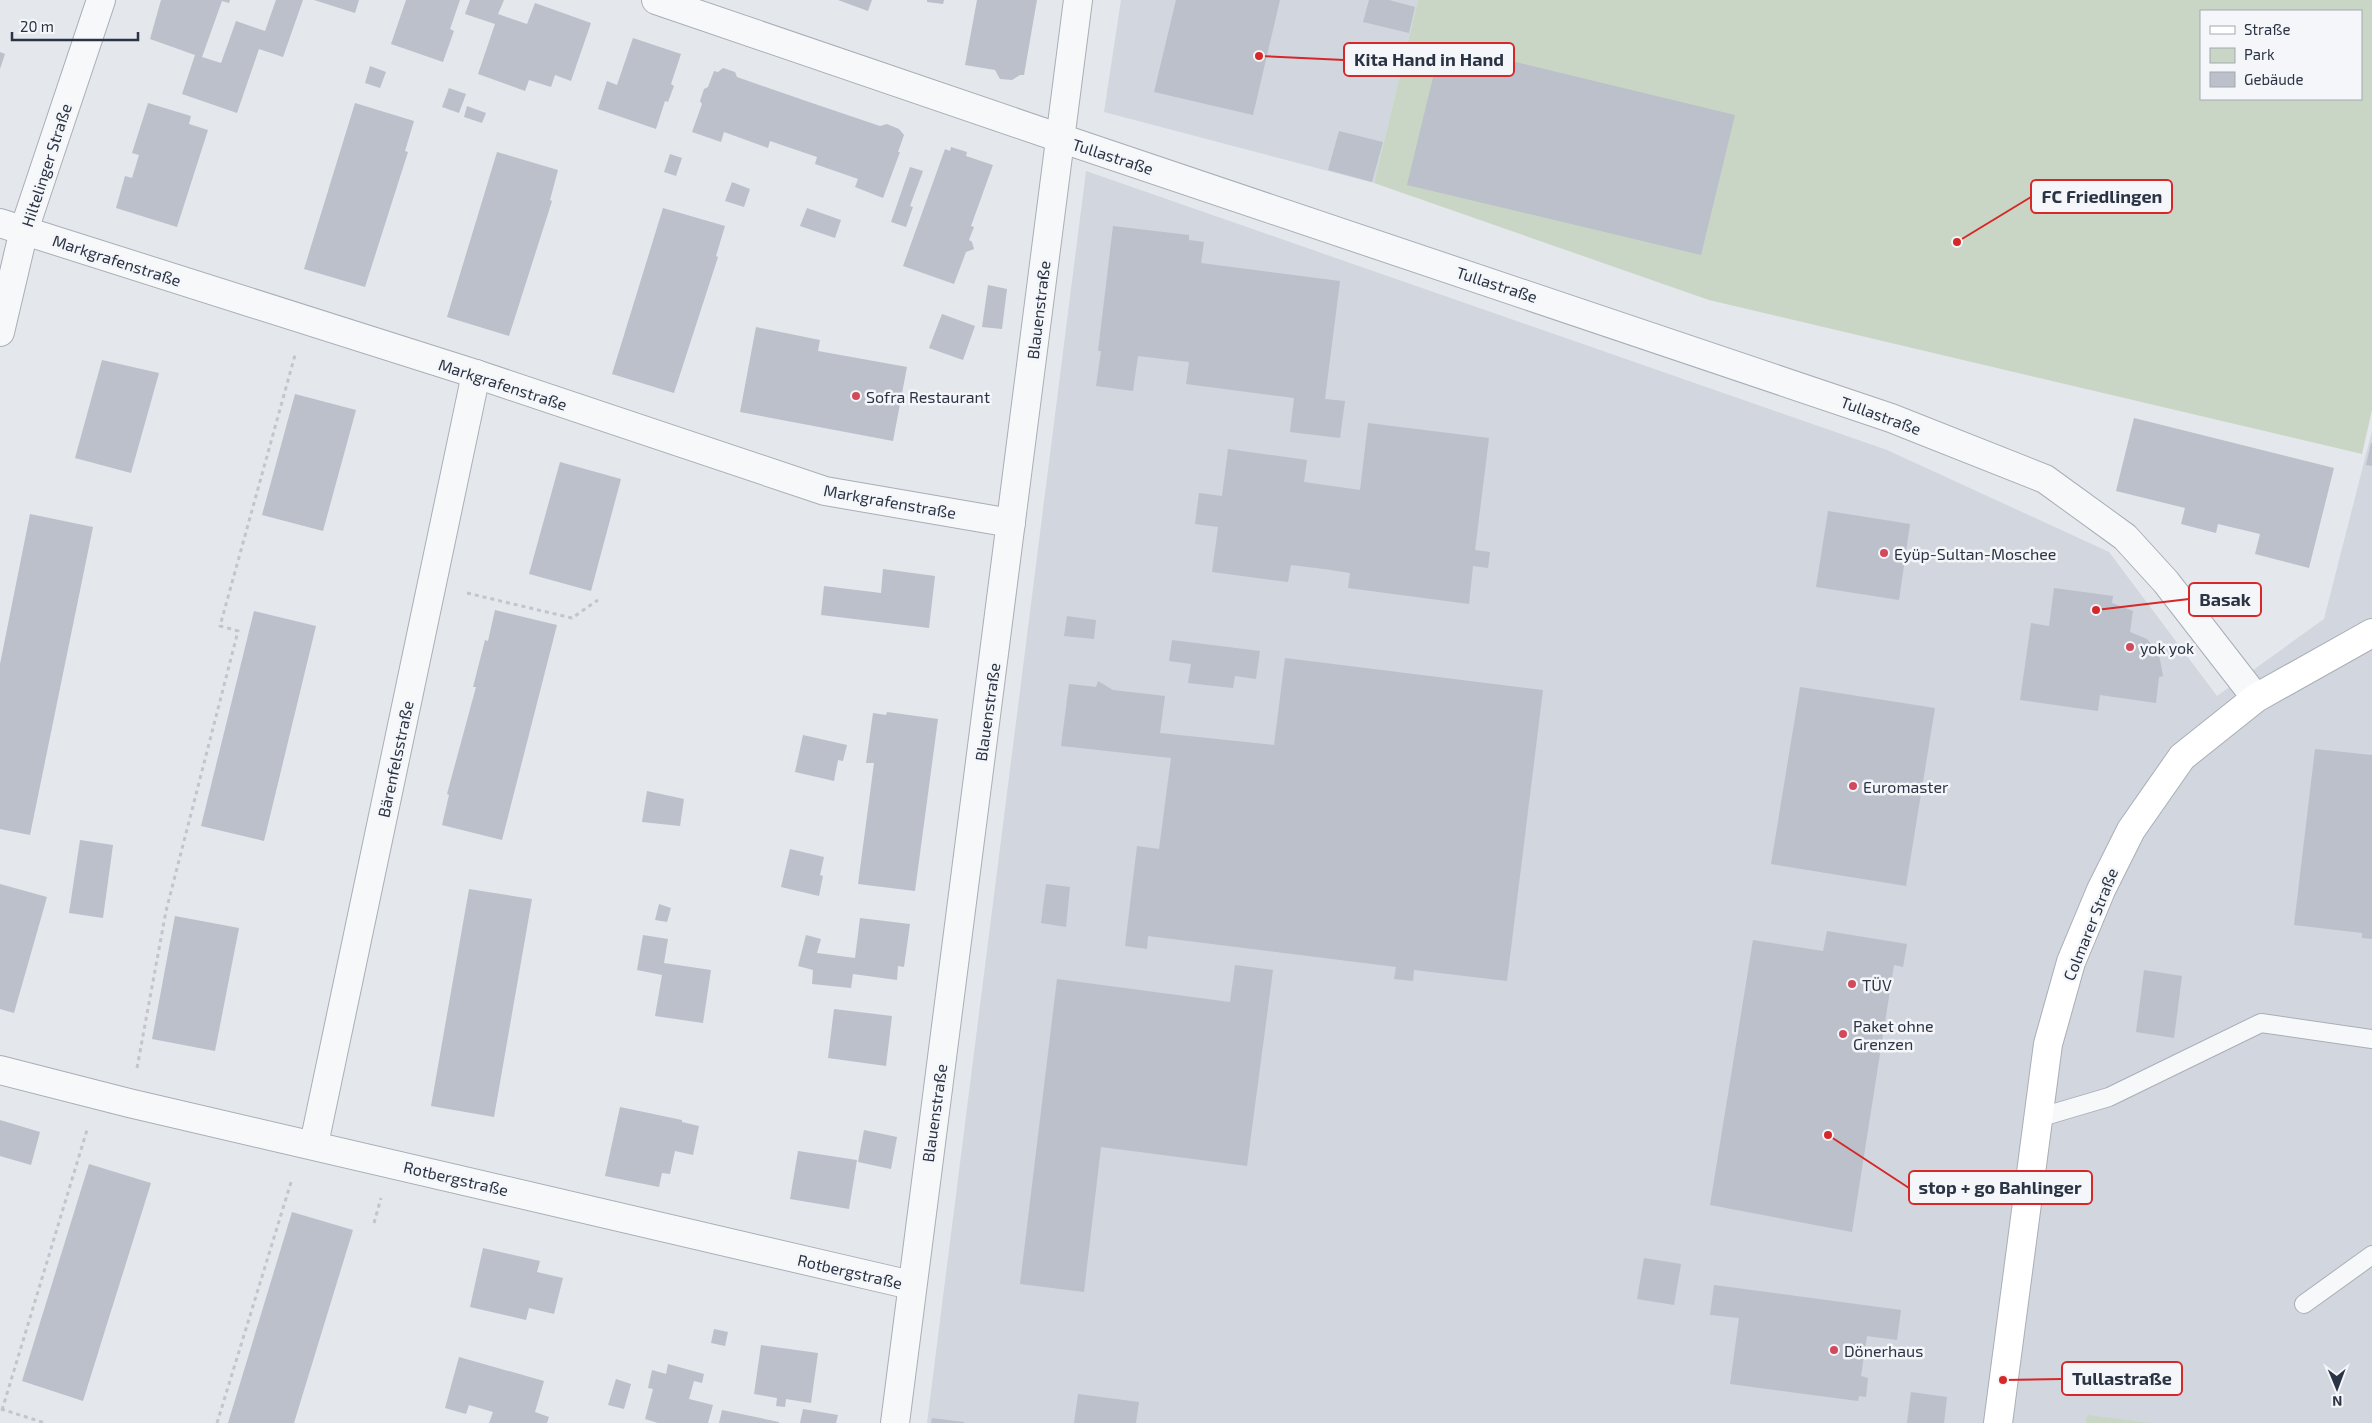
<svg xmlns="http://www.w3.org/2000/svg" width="2372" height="1423" font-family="'Exo 2',sans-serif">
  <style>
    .built { fill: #d2d6de }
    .green { fill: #c9d6c5; fill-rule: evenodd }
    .building { fill: #bbc0ca }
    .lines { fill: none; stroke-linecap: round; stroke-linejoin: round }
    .service-casing { stroke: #a9aeb7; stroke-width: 20 }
    .minor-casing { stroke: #a9aeb7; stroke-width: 30 }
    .secondary-casing { stroke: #a9aeb7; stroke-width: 30 }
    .path { stroke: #c2c5cb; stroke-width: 3; stroke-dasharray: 4 4; stroke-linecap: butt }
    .service { stroke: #f7f8fa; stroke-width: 18 }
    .minor { stroke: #f7f8fa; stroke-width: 28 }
    .secondary { stroke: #fff; stroke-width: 28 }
    .poi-dot { fill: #d1495b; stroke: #f4f6f9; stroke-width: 2 }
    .labels { text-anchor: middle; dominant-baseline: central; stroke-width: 5; stroke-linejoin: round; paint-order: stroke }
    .street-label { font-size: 16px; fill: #2b3445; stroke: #f4f6f9 }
    .poi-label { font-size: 16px; fill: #2b3445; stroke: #f4f6f9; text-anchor: start }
    .leader { fill: none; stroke: #d62828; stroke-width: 2 }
    .callout-dot { fill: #d62828; stroke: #f4f6f9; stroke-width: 2 }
    .callout { fill: #f4f6f9; stroke: #d62828; stroke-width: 2 }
    .callout-label { font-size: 18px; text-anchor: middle; font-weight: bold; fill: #2b3445 }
  </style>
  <rect width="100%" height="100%" fill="#e4e7ec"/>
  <!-- built -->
  <g class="built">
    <path d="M1121 0H1418L1374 183 1104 112Z"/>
    <path d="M1086 171 1887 450 2109 552 2217 696 2324 619 2372 431V1423H927Z"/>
  </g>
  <!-- green -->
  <g class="green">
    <path d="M1418 0H2372V410L2362 454 1709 300 1374 183ZM2201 11H2361V99H2201Z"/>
    <path d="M2087 1415 2151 1423H2086Z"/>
  </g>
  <!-- building -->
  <g class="building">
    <path d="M161 0H230L229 3 222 1 202 57 221 63 236 21 265 31 276 0H303L283 57 259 49 237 113 182 94 195 55 150 39Z"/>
    <path d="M314 0H359L355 13Z"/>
    <path d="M406 0H460L450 29 454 31 443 62 391 44Z"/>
    <path d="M470 0H504L498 14 527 24 535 3 591 23 571 81 555 75 551 87 529 80 525 91 478 74 495 24 465 14Z"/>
    <path d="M838 0H872L868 11Z"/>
    <path d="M927 0H944L943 4 927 2Z"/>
    <path d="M977 0H1037L1024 75H1020L1012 80 1000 79 995 70 965 65Z"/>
    <path d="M1176 0H1280L1253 115 1154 92Z"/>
    <path d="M1369 0H1389L1415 7 1409 33 1363 22Z"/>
    <path d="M633 38 681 54 671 84 674 86 668 102 665 101 656 129 598 109 607 81 617 85Z"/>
    <path d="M1441 44 1735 115 1701 255 1407 185Z"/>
    <path d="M0 52 5 54 0 69Z"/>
    <path d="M370 66 386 72 380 88 365 83Z"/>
    <path d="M723 68 735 72 737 77 809 102 880 126 887 124 899 129 904 135 898 152H900L883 198 855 187 858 179 815 164 817 157 770 141 768 148 724 132 721 142 692 132 702 104 700 101 704 89 708 87 714 71 718 72Z"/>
    <path d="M449 88 466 94 459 113 442 107Z"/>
    <path d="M148 103 191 116 189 124 208 130 177 227 116 208 125 176 132 178 139 155 132 153Z"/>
    <path d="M355 103 414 121 405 151 408 152 365 287 304 269Z"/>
    <path d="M467 106 486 113 482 123 464 117Z"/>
    <path d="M1339 131 1383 142 1372 182 1328 170Z"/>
    <path d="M951 147 967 152 966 156 993 165 971 226 974 227 969 240 972 242 974 249 966 252 954 284 903 266 945 149 950 151Z"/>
    <path d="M497 152 558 170 550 200 552 201 509 336 447 317Z"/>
    <path d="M670 154 682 158 676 176 664 172Z"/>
    <path d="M910 167 923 171 910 206 913 207 906 227 891 222Z"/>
    <path d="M732 182 750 189 744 207 725 201Z"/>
    <path d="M663 208 725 226 716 256 718 257 674 393 612 374Z"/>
    <path d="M807 208 841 220 835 238 800 226Z"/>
    <path d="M1113 226 1189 235V240L1204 242 1201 263 1340 281 1325 399 1345 401 1340 438 1290 432 1294 398 1186 384 1189 362 1138 356 1133 391 1096 386 1101 351H1098Z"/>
    <path d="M988 285 1007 289 1002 329 982 327Z"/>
    <path d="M942 314 975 326 963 360 929 348Z"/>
    <path d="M756 327 820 340 818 351 907 367 893 441 740 412Z"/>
    <path d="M102 360 159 373 131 473 75 458Z"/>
    <path d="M295 394 356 410 323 531 262 515Z"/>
    <path d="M2134 418 2334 468 2309 568 2255 554 2260 534 2218 524 2216 533 2181 524 2185 508 2116 491Z"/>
    <path d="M1368 423 1489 438 1475 550 1490 552 1488 568 1473 566 1469 604 1348 588 1350 573 1324 569 1291 565 1288 582 1212 572 1218 527 1195 524 1199 493 1222 496 1228 449 1307 460 1304 482 1360 490Z"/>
    <path d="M2371 443H2372V466L2366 465Z"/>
    <path d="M560 462 621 479 591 591 529 574Z"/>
    <path d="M1828 511 1910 524 1899 600 1816 587Z"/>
    <path d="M30 514 93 527 30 835 0 829V664Z"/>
    <path d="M883 569 935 576 929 628 821 615 824 586 881 593Z"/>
    <path d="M2054 588 2113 596 2112 603 2133 611 2130 632 2147 639 2159 654 2163 676 2159 677 2156 703 2100 695 2098 711 2020 700 2031 623 2049 626Z"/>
    <path d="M495 610 557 625 502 840 442 825 449 795 447 794 476 687H473L485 640 488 641Z"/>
    <path d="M254 611 316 626 264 841 201 826Z"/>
    <path d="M1067 616 1096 620 1094 639 1064 636Z"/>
    <path d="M1172 640 1260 651 1256 679 1235 676 1233 688 1188 683 1191 664 1169 661Z"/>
    <path d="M1285 658 1543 690 1507 981 1414 970 1413 981 1394 979 1396 967 1148 936 1147 949 1125 946 1137 846 1159 849 1171 758 1061 746 1069 684 1096 687 1098 681 1113 690 1165 696 1160 733 1274 745Z"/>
    <path d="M1800 687 1935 708 1906 886 1771 864Z"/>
    <path d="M887 712 938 719 915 891 858 884 874 763H866L873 713 886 715Z"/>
    <path d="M803 735 847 745 843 761 838 760 834 781 795 772Z"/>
    <path d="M2315 749 2372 755V939L2362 938V933L2294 925Z"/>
    <path d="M647 791 684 799 680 826 642 822Z"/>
    <path d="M80 840 113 845 103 918 69 913Z"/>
    <path d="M790 849 824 857 820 875 823 876 819 896 781 887Z"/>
    <path d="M0 884 47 897 14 1013 0 1009Z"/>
    <path d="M1046 884 1070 887 1066 927 1041 923Z"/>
    <path d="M469 889 532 899 494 1117 431 1106Z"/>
    <path d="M659 904 671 908 667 922 655 920Z"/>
    <path d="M175 916 239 928 215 1051 152 1039Z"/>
    <path d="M860 918 910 924 904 967 898 966 897 980 853 974 851 988 812 984 813 970 798 966 806 935 821 939 817 953 855 958Z"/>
    <path d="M1827 931 1907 944 1903 967 1894 965 1852 1232 1710 1205 1753 940 1823 951Z"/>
    <path d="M643 935 668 939 664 963 711 970 703 1023 655 1016 662 975 637 970Z"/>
    <path d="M1235 965 1273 970 1247 1166 1101 1147 1084 1292 1020 1284 1057 979 1230 1002Z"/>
    <path d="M2144 970 2182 976 2174 1038 2136 1032Z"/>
    <path d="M834 1009 892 1016 886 1066 828 1058Z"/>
    <path d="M620 1107 682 1120V1122L699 1126 693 1155 675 1151 670 1174 662 1173 659 1187 605 1176Z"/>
    <path d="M0 1120 40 1132 31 1165 0 1156Z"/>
    <path d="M864 1130 897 1137 891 1169 858 1162Z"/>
    <path d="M798 1151 857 1160 849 1209 790 1199Z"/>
    <path d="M89 1164 151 1183 83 1401 22 1381Z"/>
    <path d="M292 1212 353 1230 294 1423H228Z"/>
    <path d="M483 1248 540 1261 537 1272 563 1278 554 1314 529 1308 526 1320 470 1307Z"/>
    <path d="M1644 1258 1681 1264 1674 1305 1637 1299Z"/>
    <path d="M1714 1285 1901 1310 1897 1340 1867 1336 1861 1376 1868 1378 1866 1397 1859 1396 1858 1401 1730 1384 1739 1318 1710 1315Z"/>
    <path d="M714 1329 728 1332 725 1346 711 1343Z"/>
    <path d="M761 1345 818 1353 811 1403 786 1399 785 1407 776 1406 777 1398 754 1394Z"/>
    <path d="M459 1357 544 1381 535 1412 549 1417 547 1423H489L493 1412 469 1405 466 1414 445 1408Z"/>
    <path d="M668 1364 704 1374 702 1383 694 1381 689 1399 713 1405 708 1423H658L645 1419 653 1389 648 1388 652 1370 666 1374Z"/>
    <path d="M616 1379 631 1384 624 1409 608 1405Z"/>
    <path d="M1911 1392 1947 1397 1944 1423H1907Z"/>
    <path d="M1078 1394 1139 1402 1136 1423H1074Z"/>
    <path d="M803 1409 838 1415 836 1423H800Z"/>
    <path d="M722 1410 779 1422V1423H719Z"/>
    <path d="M932 1418 964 1422V1423H931Z"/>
  </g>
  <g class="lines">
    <defs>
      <g id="service">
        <path d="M2038 1118 2109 1097 2261 1023 2372 1039"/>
        <path d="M2304 1304 2372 1255"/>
      </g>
      <g id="minor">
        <path d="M656 0 1060 138 1891 418 2045 479 2125 537 2166 582 2256 698"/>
        <path d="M0 223 476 374 825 491 1011 523"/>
        <path d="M0 332 24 230 101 0"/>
        <path d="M0 1070 129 1103 911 1285"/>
        <path d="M314 1144 476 374"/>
        <path d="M895 1423 1078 0"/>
      </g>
      <path id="secondary" d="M1998 1423 2048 1044 2071 962 2101 890 2131 830 2182 757 2256 698 2372 633"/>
    </defs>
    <!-- service casing -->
    <use href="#service" class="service-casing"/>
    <!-- minor casing -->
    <use href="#minor" class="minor-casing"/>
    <!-- secondary casing -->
    <use href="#secondary" class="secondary-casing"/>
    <!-- path -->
    <g class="path">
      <path d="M467 593 572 618 598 600"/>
      <path d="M137 1068 166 911 238 631 220 626 295 355"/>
      <path d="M374 1223 381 1198"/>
      <path d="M1 1409 45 1423"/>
      <path d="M2 1410 87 1130"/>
      <path d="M217 1423 292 1179"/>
    </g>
    <!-- service -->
    <use href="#service" class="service"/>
    <!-- minor -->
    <use href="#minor" class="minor"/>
    <!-- secondary -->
    <use href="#secondary" class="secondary"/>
  </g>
  <!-- markers -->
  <g class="poi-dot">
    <circle cx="856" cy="396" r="5"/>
    <circle cx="1884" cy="553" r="5"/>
    <circle cx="2130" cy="647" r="5"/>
    <circle cx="1853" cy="786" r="5"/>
    <circle cx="1852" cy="984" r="5"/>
    <circle cx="1843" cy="1034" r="5"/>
    <circle cx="1834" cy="1350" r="5"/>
  </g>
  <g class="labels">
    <!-- street labels -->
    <g class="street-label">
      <text transform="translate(1113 156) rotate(18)">Tullastraße</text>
      <text transform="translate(46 165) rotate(-72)">Hiltelinger Straße</text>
      <text transform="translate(117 260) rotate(18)">Markgrafenstraße</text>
      <text transform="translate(1497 284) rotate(18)">Tullastraße</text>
      <text transform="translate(1038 310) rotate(-83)">Blauenstraße</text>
      <text transform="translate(503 384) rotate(18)">Markgrafenstraße</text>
      <text transform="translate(1881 415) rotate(20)">Tullastraße</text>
      <text transform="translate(890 501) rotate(10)">Markgrafenstraße</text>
      <text transform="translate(987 712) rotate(-82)">Blauenstraße</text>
      <text transform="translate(395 759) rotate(-78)">Bärenfelsstraße</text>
      <text transform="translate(2090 924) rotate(-68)">Colmarer Straße</text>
      <text transform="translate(934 1113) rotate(-82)">Blauenstraße</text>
      <text transform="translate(456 1178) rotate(13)">Rotbergstraße</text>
      <text transform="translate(850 1271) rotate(13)">Rotbergstraße</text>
    </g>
    <!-- poi labels -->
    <g class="poi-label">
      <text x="866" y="396">Sofra Restaurant</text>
      <text x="1894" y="553">Eyüp-Sultan-Moschee</text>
      <text x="2140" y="647">yok yok</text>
      <text x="1863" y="786">Euromaster</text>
      <text x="1862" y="984">TÜV</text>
      <text x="1853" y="1025">Paket ohne<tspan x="1853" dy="18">Grenzen</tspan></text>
      <text x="1844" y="1350">Dönerhaus</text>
    </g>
  </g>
  <!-- callouts -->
  <path class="leader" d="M1259 56L1344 60M1957 242L2031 197M2096 610L2189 599M1828 1135L1909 1188M2003 1380L2062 1379"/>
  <g class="callout-dot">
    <circle cx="1259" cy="56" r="5"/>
    <circle cx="1957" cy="242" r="5"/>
    <circle cx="2096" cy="610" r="5"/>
    <circle cx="1828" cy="1135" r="5"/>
    <circle cx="2003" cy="1380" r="5"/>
  </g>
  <g class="callout">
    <rect x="1344" y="43" width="170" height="33" rx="5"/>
    <rect x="2031" y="180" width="141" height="33" rx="5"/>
    <rect x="2189" y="583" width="72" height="33" rx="5"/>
    <rect x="1909" y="1171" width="183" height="33" rx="5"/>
    <rect x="2062" y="1362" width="120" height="33" rx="5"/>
  </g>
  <g class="callout-label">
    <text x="1429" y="66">Kita Hand in Hand</text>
    <text x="2102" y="203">FC Friedlingen</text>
    <text x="2225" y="606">Basak</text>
    <text x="2000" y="1194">stop + go Bahlinger</text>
    <text x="2122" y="1385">Tullastraße</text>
  </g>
  <!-- legend -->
  <rect x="2200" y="10" width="162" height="90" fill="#f4f6f9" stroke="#a4a8b1"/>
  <rect x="2210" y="26" width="25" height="8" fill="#ffffff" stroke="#a4a8b1"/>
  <text x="2244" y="35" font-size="15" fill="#2b3445">Straße</text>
  <rect x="2210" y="48" width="25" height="15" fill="#c9d6c5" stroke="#a4a8b1"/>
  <text x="2244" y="60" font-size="15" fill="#2b3445">Park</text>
  <rect x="2210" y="72" width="25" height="15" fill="#bbc0ca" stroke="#a4a8b1"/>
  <text x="2244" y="85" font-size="15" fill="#2b3445">Gebäude</text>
  <!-- north arrow -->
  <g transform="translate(2337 1388) rotate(179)" stroke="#f4f6f9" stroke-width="4" paint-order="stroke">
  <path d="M0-4L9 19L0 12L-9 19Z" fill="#2b3445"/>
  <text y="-8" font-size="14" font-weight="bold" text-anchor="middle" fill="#2b3445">N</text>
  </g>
  <!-- scale -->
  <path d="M12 32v8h126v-8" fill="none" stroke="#2b3445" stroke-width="2.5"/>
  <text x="20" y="32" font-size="15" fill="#2b3445" stroke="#f4f6f9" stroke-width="4" paint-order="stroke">20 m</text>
</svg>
